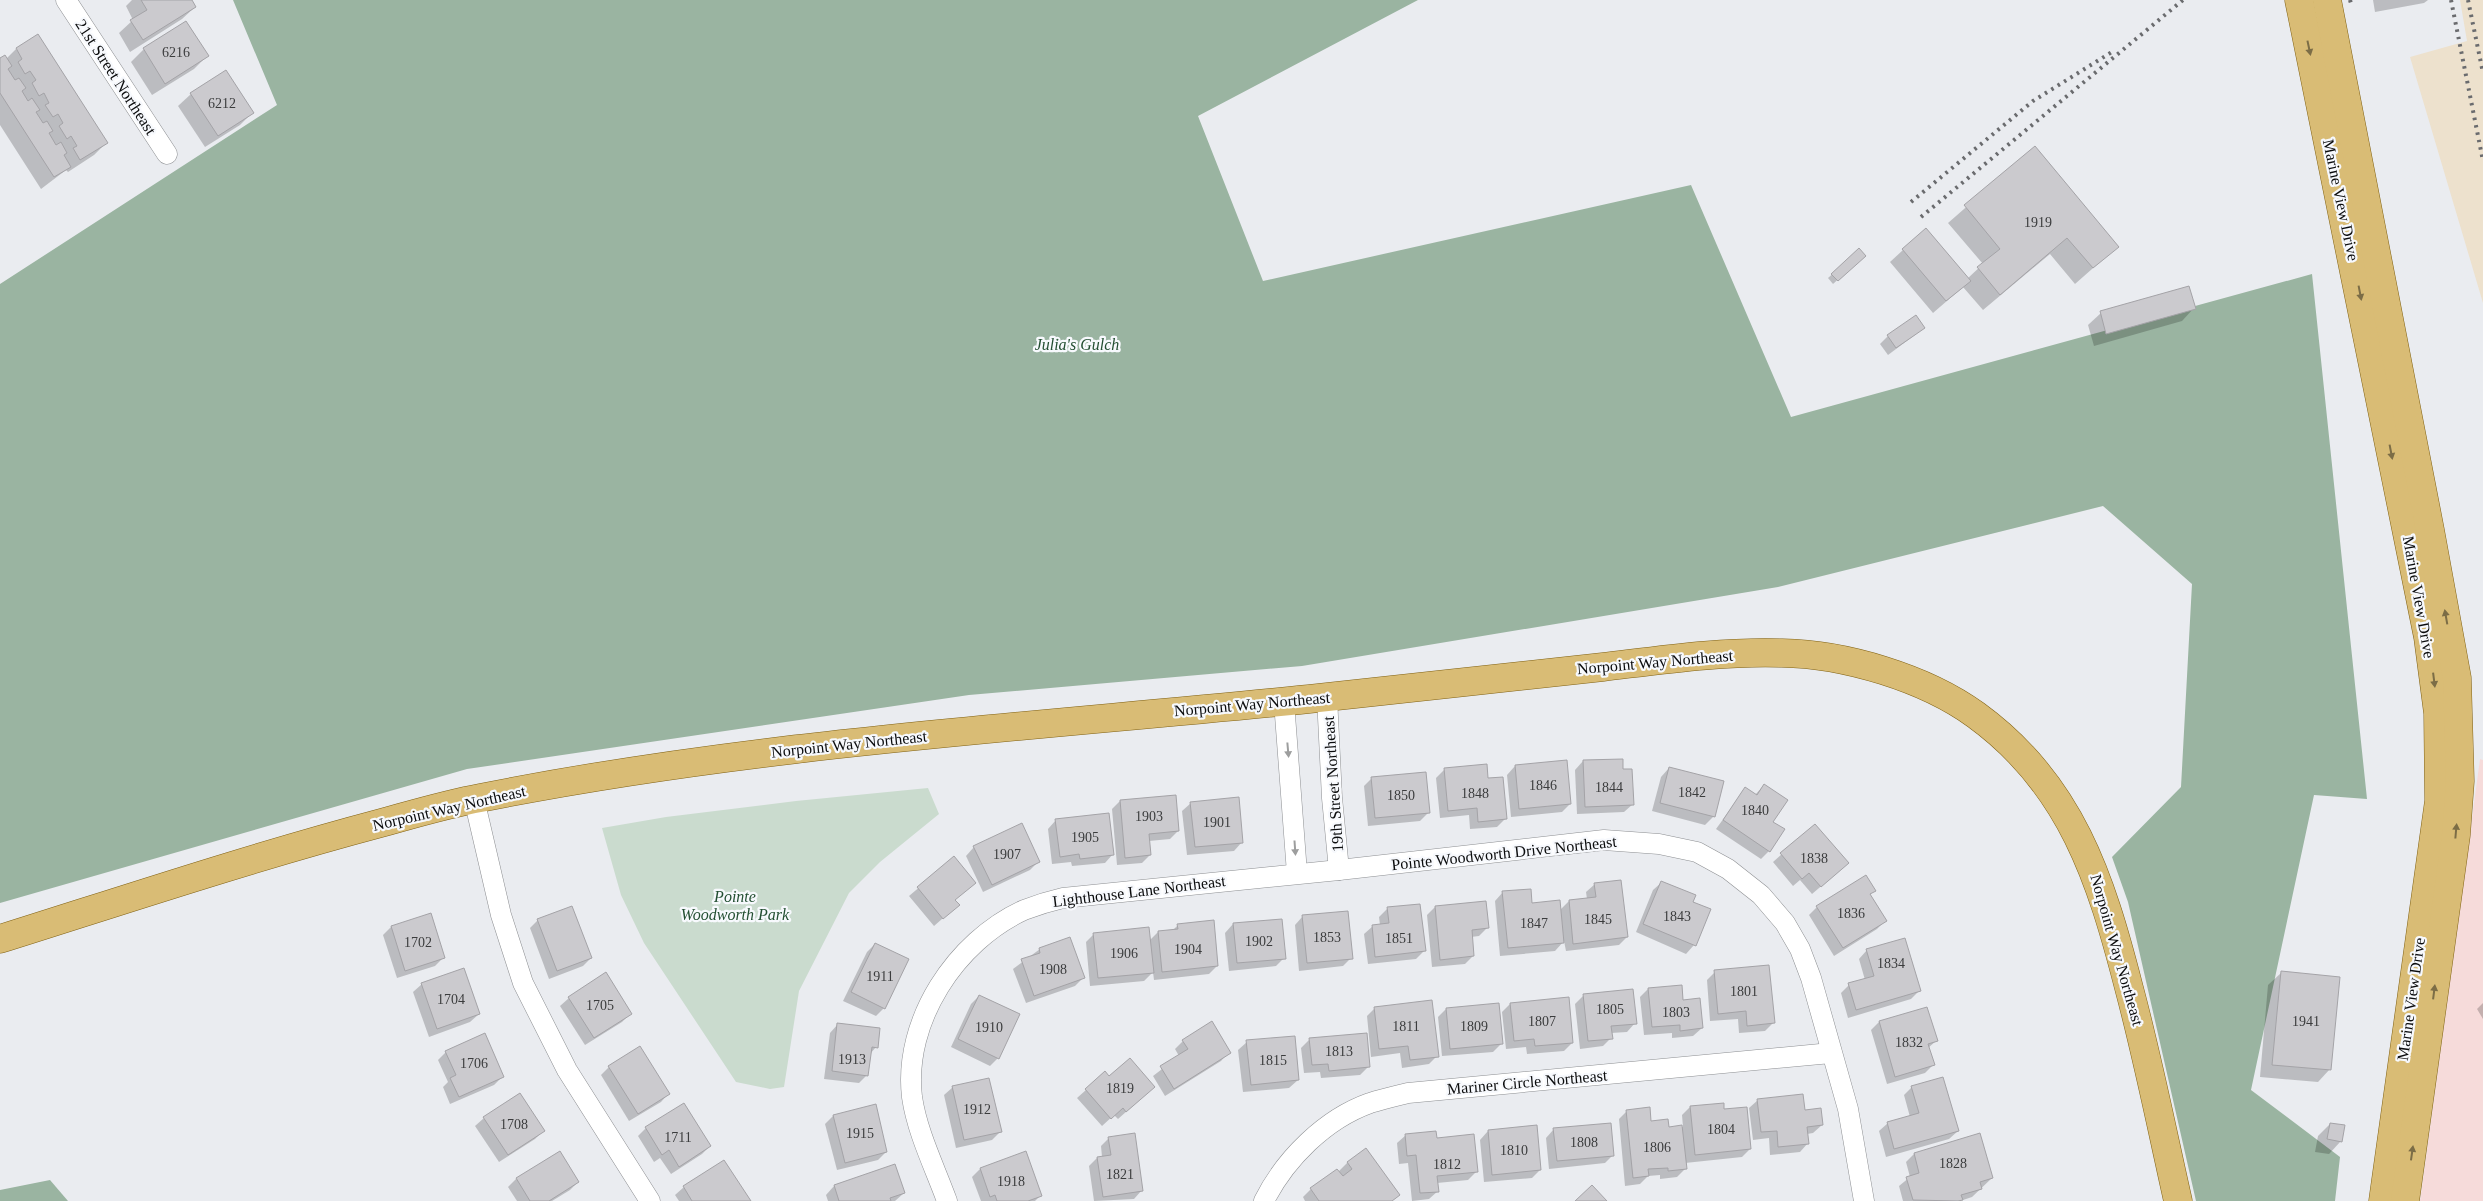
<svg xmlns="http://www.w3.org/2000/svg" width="2483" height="1201" font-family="Georgia,serif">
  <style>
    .commercial { fill: #f6dbda }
    .industrial { fill: #ede1cd }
    .green { fill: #cadbce }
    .forest { fill: #9ab4a1 }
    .shadow { fill: #0003 }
    .building { fill: #cbcace; stroke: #a4a3a7 }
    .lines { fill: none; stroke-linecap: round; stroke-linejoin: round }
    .street-casing { stroke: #8d8f92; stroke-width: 21 }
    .primary-casing { stroke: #816215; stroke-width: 29 }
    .street { stroke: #fff; stroke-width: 20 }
    .primary { stroke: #d9bc75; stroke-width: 28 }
    .rail { stroke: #6a6b6e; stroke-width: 4; stroke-dasharray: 2.5 5; stroke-linecap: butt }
    .oneway { fill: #7c6d46 }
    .oneway2 { fill: #9d9e9e }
    .labels { text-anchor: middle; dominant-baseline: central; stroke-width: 4.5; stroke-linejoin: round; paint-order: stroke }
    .number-label { font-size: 14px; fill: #3b3c3d }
    .street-label { font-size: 16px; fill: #0b0c0d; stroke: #f7f9fd }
    .park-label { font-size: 16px; font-style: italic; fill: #234f32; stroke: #f7f9fd }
  </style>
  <rect width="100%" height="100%" fill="#eaecf0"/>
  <!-- commercial -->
  <path class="commercial" d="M2480 759 2483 760V1201H2420Z"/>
  <!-- industrial -->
  <path class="industrial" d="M2460 0H2483V303L2410 57 2467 41Z"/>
  <!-- green -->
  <path class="green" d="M928 788 939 814 880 862 849 893 799 991 784 1087 770 1089 736 1082 644 943 621 895 602 828 666 817 796 801Z"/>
  <!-- forest -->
  <g class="forest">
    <path d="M233 0H1418L1198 116 1263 281 1691 185 1791 417 2312 274 2367 799 2314 795 2251 1090 2340 1157 2335 1201H2196L2128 902 2112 857 2181 787 2192 584 2103 506 1778 587 1302 666 969 695 467 769 0 903V284L277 105Z"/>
    <path d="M50 1180 68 1201H0V1190Z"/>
  </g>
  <!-- shadow -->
  <g class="shadow">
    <path d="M132 0H191L195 7 182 19 130 52 119 33 133 20 126 6Z"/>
    <path d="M2373 0H2428L2424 3 2375 12Z"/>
    <path d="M186 23 207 56 194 69 152 95 131 62 144 49Z"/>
    <path d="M16 49 106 143 94 155 68 172 66 170 41 189 0 125V59H6Z"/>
    <path d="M191 94 252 113 240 125 205 147 178 106Z"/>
    <path d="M2035 147 2117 247 2075 284 2050 254 1983 310 1963 287 1933 313 1890 262 1903 250 1967 279 1983 264 1948 223Z"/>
    <path d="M1859 250 1864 256 1833 284 1828 278Z"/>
    <path d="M2194 308 2182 321 2094 346 2088 325 2101 313Z"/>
    <path d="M1924 328 1888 355 1880 344 1888 336Z"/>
    <path d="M1583 761 1622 771 1633 804 1624 812 1577 814 1575 770Z"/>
    <path d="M1566 762 1570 804 1562 812 1511 817 1507 775 1515 766Z"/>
    <path d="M1669 768 1713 817 1705 825 1652 811 1661 777Z"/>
    <path d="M1444 770 1487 780 1505 819 1497 827 1470 829 1469 815 1440 818 1436 778Z"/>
    <path d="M1372 778 1428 813 1420 821 1368 826 1364 786Z"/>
    <path d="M1764 785 1769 851 1761 859 1716 829 1745 789 1755 795Z"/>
    <path d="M1120 801 1178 831 1170 839 1149 841 1150 855 1142 863 1117 865 1112 809Z"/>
    <path d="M1191 803 1242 842 1234 851 1187 855 1182 811Z"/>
    <path d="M1056 820 1113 854 1105 863 1072 866 1071 862 1052 864 1048 829Z"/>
    <path d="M1815 825 1839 871 1812 894 1800 880 1793 886 1773 862Z"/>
    <path d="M974 847 1039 861 1030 870 983 892 966 856Z"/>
    <path d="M954 858V900L958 905 934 926 909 896Z"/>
    <path d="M1662 882 1692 902 1710 910 1694 945 1686 954 1636 932 1653 890Z"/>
    <path d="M1595 884 1627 937 1619 945 1566 951 1564 941 1555 951 1500 956 1495 901 1503 892 1531 904 1560 910 1569 901 1587 899 1586 892Z"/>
    <path d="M1874 890 1869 896 1885 921 1877 929 1834 956 1809 915 1817 907Z"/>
    <path d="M1435 907 1487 928 1479 936 1471 937 1473 956 1465 964 1432 967 1427 915Z"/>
    <path d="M1388 908 1424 951 1416 959 1368 964 1364 934 1373 926 1380 925 1379 917Z"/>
    <path d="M1303 916 1351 958 1343 966 1299 971 1295 925Z"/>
    <path d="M538 920 591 958 583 966 549 979 530 928Z"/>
    <path d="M1233 924 1284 958 1276 966 1229 971 1225 933Z"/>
    <path d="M1178 925 1217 966 1209 974 1154 980 1153 972 1144 981 1090 986 1086 942 1094 934 1149 941 1158 932 1172 931Z"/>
    <path d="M391 927 443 958 435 966 397 978 383 935Z"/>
    <path d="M875 944 884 1008 876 1016 843 1001 867 952Z"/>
    <path d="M1040 949 1083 978 1075 986 1026 1003 1013 969Z"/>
    <path d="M1867 950 1919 991 1911 999 1848 1018 1841 993 1849 985 1865 980 1859 959Z"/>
    <path d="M1715 972 1773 1023 1765 1031 1739 1033 1738 1019 1710 1021 1707 980Z"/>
    <path d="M2281 973 2330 1069 2318 1082 2260 1077 2268 985Z"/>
    <path d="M422 984 479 1014 470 1022 429 1037 413 992Z"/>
    <path d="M1648 989 1682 1001 1702 1028 1693 1036 1672 1038V1033L1644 1035 1640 997Z"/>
    <path d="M979 996 998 1058 990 1066 951 1047 971 1004Z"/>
    <path d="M1583 996 1635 1023 1627 1032 1611 1033V1038L1603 1046 1580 1049 1575 1004Z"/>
    <path d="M569 998 631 1013 622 1022 585 1045 560 1006Z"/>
    <path d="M2483 1003V1019L2477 1009Z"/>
    <path d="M1510 1004 1572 1043 1564 1051 1527 1054 1526 1047 1506 1049 1502 1012Z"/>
    <path d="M1375 1008 1437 1056 1429 1064 1402 1068 1400 1053 1371 1057 1367 1016Z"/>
    <path d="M1927 1008 1936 1041 1928 1048 1933 1065 1925 1073 1887 1084 1871 1030 1879 1022Z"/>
    <path d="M1446 1009 1501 1044 1493 1052 1442 1056 1438 1017Z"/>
    <path d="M838 1024 876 1047 870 1054 867 1075 859 1083 824 1079 830 1033Z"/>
    <path d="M1309 1040 1369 1066 1360 1075 1321 1078 1320 1072 1304 1073 1301 1048Z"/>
    <path d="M1183 1041 1229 1052 1221 1061 1165 1096 1153 1076 1179 1056 1175 1049Z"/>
    <path d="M1247 1042 1298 1080 1289 1088 1243 1092 1238 1050Z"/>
    <path d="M446 1052 503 1076 494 1085 450 1104 443 1087 448 1082 438 1060Z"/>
    <path d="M609 1067 669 1093 661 1102 629 1121 601 1075Z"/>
    <path d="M1105 1073 1109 1078 1145 1095 1118 1119 1114 1115 1102 1126 1077 1098Z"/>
    <path d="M953 1087 1000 1132 992 1140 956 1148 944 1095Z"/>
    <path d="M1912 1087 1958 1131 1949 1139 1886 1157 1879 1131 1888 1123 1910 1117 1904 1095Z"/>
    <path d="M519 1094 543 1131 535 1139 499 1162 475 1126 484 1118Z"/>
    <path d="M1758 1100 1804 1112 1822 1125 1813 1133 1807 1134 1808 1143 1800 1152 1770 1155 1769 1138 1753 1140 1749 1108Z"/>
    <path d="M1690 1107 1723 1110 1750 1149 1742 1157 1685 1163V1169L1677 1177 1660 1179V1175L1648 1176 1640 1184 1625 1186 1619 1119 1627 1111 1668 1128 1683 1127 1682 1115Z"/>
    <path d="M833 1116 886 1152 878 1160 837 1170 825 1124Z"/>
    <path d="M2330 1124 2341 1141 2329 1154 2315 1152 2318 1136Z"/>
    <path d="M646 1128 710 1146 702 1154 671 1174 660 1158 654 1162 638 1136Z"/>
    <path d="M1554 1129 1613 1155 1605 1163 1549 1169 1546 1138Z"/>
    <path d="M1488 1131 1540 1170 1532 1178 1484 1182 1480 1140Z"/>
    <path d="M1406 1135 1436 1139 1476 1172 1468 1180 1437 1183 1438 1191 1429 1199 1412 1201 1408 1163 1399 1164 1397 1143Z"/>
    <path d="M1109 1138 1142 1190 1134 1199 1094 1201 1089 1166 1097 1158 1102 1157 1101 1146Z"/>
    <path d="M1025 1153 1040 1196 1035 1201H981L972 1177 980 1169Z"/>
    <path d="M1914 1154 1992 1178 1972 1197 1960 1201H1903L1899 1186 1910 1177 1906 1162Z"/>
    <path d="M724 1162 749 1201H679L675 1195 684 1187Z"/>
    <path d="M1348 1162 1399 1195 1392 1201H1305L1303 1197 1311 1189 1338 1172Z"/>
    <path d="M894 1166 904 1193 895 1201H828L826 1195 834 1186Z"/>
    <path d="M516 1179 578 1182 570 1190 552 1201H517L508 1187Z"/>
  </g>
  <!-- building -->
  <g class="building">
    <path d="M141 0H192L196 7 143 40 130 20 147 10Z"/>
    <path d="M186 21 209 56 165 84 143 48Z"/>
    <path d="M38 34 108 143 80 160 73 148 77 146 71 136 67 139 59 126 63 123 58 114 53 117 45 105 49 103 44 93 39 96 32 83 36 80 30 71 25 74 18 62 22 59 16 48Z"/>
    <path d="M5 55 12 66 8 69 15 80 19 78 26 88 22 91 28 101 32 98 40 110 36 112 43 123 47 121 53 131 49 133 56 145 61 142 67 153 64 155 71 167 54 177 0 93V58Z"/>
    <path d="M226 70 254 113 218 136 190 93Z"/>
    <path d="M2035 146 2119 247 2093 268 2067 238 2000 295 1977 267 2000 249 1964 205Z"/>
    <path d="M1926 228 1971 281 1946 301 1902 249Z"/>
    <path d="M1859 248 1866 256 1838 281 1831 274Z"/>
    <path d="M2189 286 2196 309 2106 334 2100 311Z"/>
    <path d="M1916 315 1925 328 1896 348 1887 335Z"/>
    <path d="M1623 759V769H1632L1634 805 1585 807 1583 760Z"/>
    <path d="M1567 760 1571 804 1519 809 1515 765Z"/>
    <path d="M1487 764 1488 778 1503 777 1507 819 1478 822 1477 808 1448 811 1444 768Z"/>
    <path d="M1669 767 1724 781 1715 817 1660 803Z"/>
    <path d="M1426 772 1430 813 1375 818 1371 777Z"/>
    <path d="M1764 784 1788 800 1773 822 1785 829 1770 852 1723 820 1745 787 1757 795Z"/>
    <path d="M1176 795 1179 831 1149 834 1151 855 1125 858 1120 800Z"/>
    <path d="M1239 797 1243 843 1195 847 1190 802Z"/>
    <path d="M1109 813 1114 855 1080 859 1079 854 1060 857 1055 819Z"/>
    <path d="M1022 823 1040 862 992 885 973 846Z"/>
    <path d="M1815 824 1849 863 1821 887 1809 873 1802 879 1780 853Z"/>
    <path d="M954 856 976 883 955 900 960 905 943 919 917 887Z"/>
    <path d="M1866 875 1876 891 1870 894 1887 921 1843 948 1816 906Z"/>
    <path d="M1621 880 1628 937 1573 944 1569 900 1596 897 1594 883Z"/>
    <path d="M1661 881 1696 895 1693 902 1711 909 1696 946 1643 924Z"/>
    <path d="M1531 889 1532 903 1560 900 1564 943 1508 948 1502 891Z"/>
    <path d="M1486 901 1489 928 1472 930 1474 956 1440 960 1435 906Z"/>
    <path d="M1420 904 1426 951 1375 957 1372 925 1389 923 1387 907Z"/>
    <path d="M572 906 592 958 557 971 537 919Z"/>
    <path d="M1348 911 1353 959 1307 963 1302 915Z"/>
    <path d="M431 913 445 958 405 971 391 926Z"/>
    <path d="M1282 919 1286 959 1237 963 1233 923Z"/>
    <path d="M1214 920 1218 966 1162 972 1158 931 1178 929 1177 924Z"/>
    <path d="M1149 927 1154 973 1098 978 1093 933Z"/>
    <path d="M1070 937 1085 978 1034 996 1021 959 1040 953 1039 948Z"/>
    <path d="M1905 938 1921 991 1856 1010 1848 983 1874 976 1866 949Z"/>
    <path d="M875 943 909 959 885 1009 851 992Z"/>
    <path d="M1769 965 1775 1023 1747 1026 1746 1011 1718 1014 1714 970Z"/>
    <path d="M464 968 480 1014 437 1029 421 983Z"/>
    <path d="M2281 971 2340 977 2331 1070 2272 1065Z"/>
    <path d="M606 972 632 1014 594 1038 568 997Z"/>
    <path d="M1682 985 1683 1000 1700 998 1703 1028 1680 1031V1025L1652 1027 1648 988Z"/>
    <path d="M1633 989 1637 1024 1611 1026 1613 1039 1588 1041 1583 994Z"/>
    <path d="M979 995 1020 1014 999 1059 958 1039Z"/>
    <path d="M1569 997 1573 1043 1535 1046 1534 1039 1514 1041 1510 1003Z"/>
    <path d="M1432 1000 1439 1057 1410 1060 1408 1046 1379 1049 1374 1007Z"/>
    <path d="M1499 1003 1503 1044 1450 1049 1446 1008Z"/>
    <path d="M1927 1007 1938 1041 1928 1044 1935 1065 1895 1077 1879 1021Z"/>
    <path d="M1212 1021 1231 1053 1174 1089 1160 1066 1188 1049 1182 1040Z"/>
    <path d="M837 1023 880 1028 878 1048 872 1047 868 1076 832 1071Z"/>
    <path d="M485 1033 504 1077 459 1097 450 1078 456 1075 445 1051Z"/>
    <path d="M1367 1033 1370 1067 1329 1071 1328 1064 1312 1065 1309 1038Z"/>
    <path d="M1295 1036 1299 1080 1251 1085 1246 1040Z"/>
    <path d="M640 1046 670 1094 638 1114 608 1066Z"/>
    <path d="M1130 1058 1155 1087 1126 1112 1123 1108 1111 1119 1085 1089 1105 1071 1109 1076Z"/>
    <path d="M1943 1077 1959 1131 1894 1149 1887 1122 1919 1113 1911 1086Z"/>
    <path d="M989 1078 1002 1132 964 1140 952 1086Z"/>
    <path d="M520 1093 545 1131 508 1155 483 1117Z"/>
    <path d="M1803 1094 1805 1110 1821 1108 1823 1125 1807 1127 1809 1144 1778 1147 1777 1131 1761 1132 1757 1099Z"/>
    <path d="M684 1103 711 1146 679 1167 669 1150 662 1155 645 1127Z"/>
    <path d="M1724 1103V1109L1747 1107 1751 1149 1695 1155 1690 1106Z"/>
    <path d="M876 1104 887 1152 845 1163 833 1115Z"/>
    <path d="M1650 1107 1651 1121 1668 1119 1669 1127 1682 1125 1687 1169 1668 1171V1168L1648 1169 1649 1176 1633 1178 1626 1110Z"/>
    <path d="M1611 1123 1614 1156 1557 1161 1553 1128Z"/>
    <path d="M2330 1123 2345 1125 2342 1142 2327 1139Z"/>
    <path d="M1537 1125 1541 1170 1492 1175 1488 1130Z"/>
    <path d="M1436 1131 1437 1138 1474 1134 1478 1172 1437 1176 1439 1192 1420 1193 1416 1155 1407 1156 1405 1134Z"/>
    <path d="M1135 1133 1143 1191 1103 1197 1097 1157 1111 1155 1108 1137Z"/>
    <path d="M1980 1133 1993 1178 1980 1182 1982 1189 1961 1195 1963 1200 1958 1201 1913 1200 1906 1177 1919 1173 1914 1153Z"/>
    <path d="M1366 1148 1400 1195 1392 1201H1319L1310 1188 1337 1169 1343 1176 1352 1169 1347 1162Z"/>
    <path d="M560 1151 579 1182 549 1201H530L516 1178Z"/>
    <path d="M1026 1151 1042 1196 1028 1201H997L995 1195 990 1197 980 1168Z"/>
    <path d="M724 1160 751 1201H692L683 1186Z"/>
    <path d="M895 1164 905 1193 890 1198 891 1201H839L834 1185Z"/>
    <path d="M1592 1185 1607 1201H1575Z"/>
  </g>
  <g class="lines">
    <defs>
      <g id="street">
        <path d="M66 0 167 154"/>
        <path d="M1327 697 1332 798 1339 870"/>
        <path d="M1284 702 1297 873"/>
        <path d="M474 799 501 915 523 983 567 1070 650 1201"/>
        <path d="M947 1201C935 1168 917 1132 912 1097 903 1021 956 941 1024 910 1037 905 1050 901 1063 898L1339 870 1604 840 1659 844 1697 852 1728 869 1761 895 1785 923 1800 949 1811 978 1848 1109 1864 1201"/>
        <path d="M1264 1201C1285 1159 1325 1119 1370 1103 1383 1099 1396 1096 1408 1093L1831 1053"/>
      </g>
      <g id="primary">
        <path d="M2299 0 2428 637 2438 713 2439 801 2383 1201"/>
        <path d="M2327 0 2430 530 2457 678 2460 781 2456 835 2405 1201"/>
        <path d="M0 939C127 899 253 857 381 823 414 814 447 804 480 798 754 743 1033 727 1309 699 1407 689 1505 677 1603 667 1662 660 1723 651 1782 653 1845 654 1925 678 1976 715 2071 784 2101 879 2129 988 2148 1059 2162 1130 2178 1201"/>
      </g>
    </defs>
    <!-- street casing -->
    <use href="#street" class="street-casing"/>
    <!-- primary casing -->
    <use href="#primary" class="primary-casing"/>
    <!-- street -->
    <use href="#street" class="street"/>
    <!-- primary -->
    <use href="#primary" class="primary"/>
    <!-- rail -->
    <g class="rail">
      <path d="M2350 0 2352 7"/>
      <path d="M2451 0 2483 161"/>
      <path d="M2468 0 2483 73"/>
      <path d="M1911 202 2033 101 2115 50"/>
      <path d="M1921 217 2183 0"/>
    </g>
  </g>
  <!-- one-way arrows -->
  <defs><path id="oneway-solid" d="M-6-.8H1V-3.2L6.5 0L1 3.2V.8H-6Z" transform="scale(1.25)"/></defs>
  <g class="oneway">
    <use href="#oneway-solid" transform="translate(2309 48) rotate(78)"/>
    <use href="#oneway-solid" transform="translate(2360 293) rotate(79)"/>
    <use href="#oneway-solid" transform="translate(2391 452) rotate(79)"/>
    <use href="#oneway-solid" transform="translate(2446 617) rotate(-100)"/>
    <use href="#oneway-solid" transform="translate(2434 680) rotate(83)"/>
    <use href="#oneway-solid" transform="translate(2456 831) rotate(-85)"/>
    <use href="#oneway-solid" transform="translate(2434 992) rotate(-83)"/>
    <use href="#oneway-solid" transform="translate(2412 1153) rotate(-82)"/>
  </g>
  <g class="oneway2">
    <use href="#oneway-solid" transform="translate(1288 750) rotate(85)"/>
    <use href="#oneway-solid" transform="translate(1295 848) rotate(86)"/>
  </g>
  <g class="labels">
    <!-- number labels -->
    <g class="number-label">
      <text x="176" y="52">6216</text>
      <text x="222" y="103">6212</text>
      <text x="2038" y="222">1919</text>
      <text x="1543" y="785">1846</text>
      <text x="1609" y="787">1844</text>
      <text x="1692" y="792">1842</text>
      <text x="1475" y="793">1848</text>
      <text x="1401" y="795">1850</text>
      <text x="1755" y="810">1840</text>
      <text x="1149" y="816">1903</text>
      <text x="1217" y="822">1901</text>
      <text x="1085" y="837">1905</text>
      <text x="1007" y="854">1907</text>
      <text x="1814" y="858">1838</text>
      <text x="1851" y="913">1836</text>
      <text x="1677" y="916">1843</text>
      <text x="1598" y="919">1845</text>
      <text x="1534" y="923">1847</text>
      <text x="1327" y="937">1853</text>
      <text x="1399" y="938">1851</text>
      <text x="1259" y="941">1902</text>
      <text x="418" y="942">1702</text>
      <text x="1188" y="949">1904</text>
      <text x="1124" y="953">1906</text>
      <text x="1891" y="963">1834</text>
      <text x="1053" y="969">1908</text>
      <text x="880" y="976">1911</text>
      <text x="1744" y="991">1801</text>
      <text x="451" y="999">1704</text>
      <text x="600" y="1005">1705</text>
      <text x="1610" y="1009">1805</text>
      <text x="1676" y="1012">1803</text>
      <text x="1542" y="1021">1807</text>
      <text x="2306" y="1021">1941</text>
      <text x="1406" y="1026">1811</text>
      <text x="1474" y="1026">1809</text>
      <text x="989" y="1027">1910</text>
      <text x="1909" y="1042">1832</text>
      <text x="1339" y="1051">1813</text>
      <text x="852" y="1059">1913</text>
      <text x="1273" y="1060">1815</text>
      <text x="474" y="1063">1706</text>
      <text x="1120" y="1088">1819</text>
      <text x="977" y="1109">1912</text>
      <text x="514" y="1124">1708</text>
      <text x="1721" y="1129">1804</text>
      <text x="860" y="1133">1915</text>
      <text x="678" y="1137">1711</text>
      <text x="1584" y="1142">1808</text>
      <text x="1657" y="1147">1806</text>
      <text x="1514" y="1150">1810</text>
      <text x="1953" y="1163">1828</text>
      <text x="1447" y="1164">1812</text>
      <text x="1120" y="1174">1821</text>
      <text x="1011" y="1181">1918</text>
    </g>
    <!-- street labels -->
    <g class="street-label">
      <text transform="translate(116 77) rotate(57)">21st Street Northeast</text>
      <text transform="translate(2341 200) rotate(78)">Marine View Drive</text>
      <text transform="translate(2419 597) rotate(80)">Marine View Drive</text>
      <text transform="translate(1655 662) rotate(-5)">Norpoint Way Northeast</text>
      <text transform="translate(1252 704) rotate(-5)">Norpoint Way Northeast</text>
      <text transform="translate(849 744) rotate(-6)">Norpoint Way Northeast</text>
      <text transform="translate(1333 784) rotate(-94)">19th Street Northeast</text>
      <text transform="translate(449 808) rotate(-13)">Norpoint Way Northeast</text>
      <text transform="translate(1504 853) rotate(-6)">Pointe Woodworth Drive Northeast</text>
      <text transform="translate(1139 891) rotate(-7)">Lighthouse Lane Northeast</text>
      <text transform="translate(2117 950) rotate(74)">Norpoint Way Northeast</text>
      <text transform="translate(2411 999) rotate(-82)">Marine View Drive</text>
      <text transform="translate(1527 1082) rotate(-5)">Mariner Circle Northeast</text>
    </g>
    <!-- park labels -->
    <g class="park-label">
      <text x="1077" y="344">Julia's Gulch</text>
      <text x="735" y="896">Pointe<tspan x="735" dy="18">Woodworth Park</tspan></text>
    </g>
  </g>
</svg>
